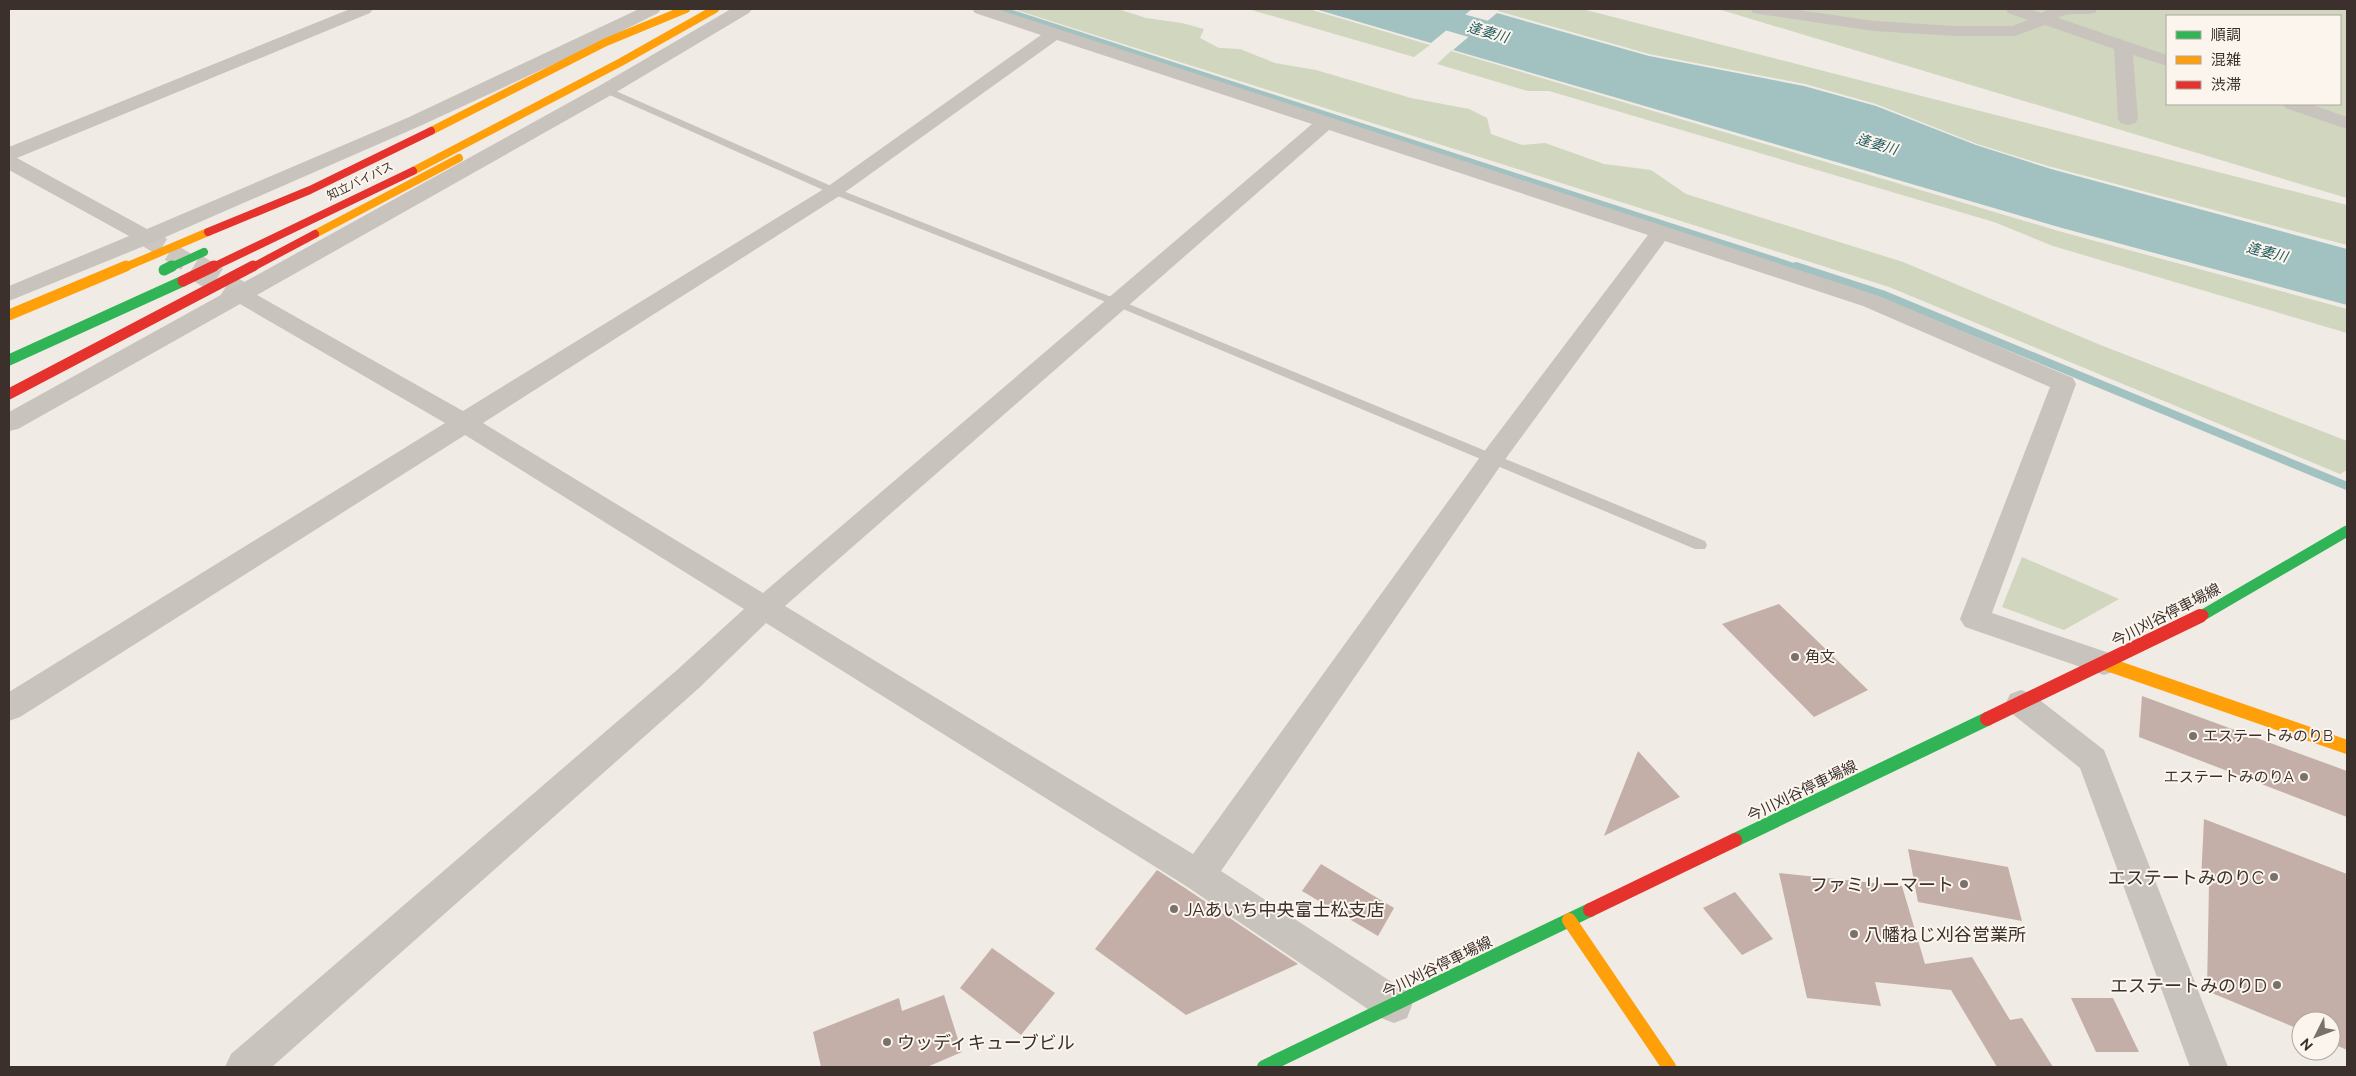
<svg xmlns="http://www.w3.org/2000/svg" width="2356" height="1076" font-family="Raleway,'Noto Sans JP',sans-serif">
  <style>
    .green { fill: #d1d6bf; fill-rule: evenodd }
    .water { fill: #a1c2c1 }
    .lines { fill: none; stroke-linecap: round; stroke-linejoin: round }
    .stream-far1 { stroke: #a1c2c1; stroke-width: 6 }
    .stream { stroke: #a1c2c1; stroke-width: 8 }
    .river { fill: #a1c2c1; fill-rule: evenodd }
    .building { fill: #c3afa7 }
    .street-tunnel-far1 { stroke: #ccc6c0; stroke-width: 19; stroke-dasharray: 19 9; stroke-linecap: butt }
    .street-tunnel { stroke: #ccc6c0; stroke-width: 26; stroke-dasharray: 26 12; stroke-linecap: butt }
    .lane { fill: #c9c3be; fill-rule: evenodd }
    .street { fill: #c9c3be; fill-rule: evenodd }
    .fast-far1 { stroke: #30b455; stroke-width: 11 }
    .fast { stroke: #30b455; stroke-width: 14 }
    .slow-far2 { stroke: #ff9f0a; stroke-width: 8 }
    .slow-far1 { stroke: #ff9f0a; stroke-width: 11 }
    .slow { stroke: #ff9f0a; stroke-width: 14 }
    .jam-far2 { stroke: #e5322d; stroke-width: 8 }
    .jam-far1 { stroke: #e5322d; stroke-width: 11 }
    .jam { stroke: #e5322d; stroke-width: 14 }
    .fast-bridge-far1 { stroke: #30b455; stroke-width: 8 }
    .fast-bridge { stroke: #30b455; stroke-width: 11 }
    .slow-bridge { stroke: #ff9f0a; stroke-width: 8 }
    .jam-bridge-far1 { stroke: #e5322d; stroke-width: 8 }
    .jam-bridge { stroke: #e5322d; stroke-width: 11 }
    .poi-dot { fill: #7a716c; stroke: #fbf5ee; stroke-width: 2 }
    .labels { text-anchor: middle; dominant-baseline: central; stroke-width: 4; stroke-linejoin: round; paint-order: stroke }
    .far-street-label { font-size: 12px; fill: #3b302b; stroke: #fbf5ee }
    .far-water-label { font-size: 14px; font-style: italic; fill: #1f5a5e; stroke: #fbf5ee }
    .street-label { font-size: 15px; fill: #3b302b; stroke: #fbf5ee }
    .poi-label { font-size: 15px; fill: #3b302b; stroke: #fbf5ee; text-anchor: start }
    .near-poi-label { font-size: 18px; fill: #3b302b; stroke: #fbf5ee; text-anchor: end }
  </style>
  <rect width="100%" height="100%" fill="#f0ebe5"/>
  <!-- green -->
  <g class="green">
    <path d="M1013 9H1118L1146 18 1182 23 1204 29 1200 38 1219 48 1240 49 1275 63 1316 70 1411 98 1469 109 1487 118 1491 134 1522 145 1545 143 1604 164 1651 170 1686 194 1903 262 2098 344 2347 441V470L2340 474 1889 287Z"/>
    <path d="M1248 9H1309L1430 45 1414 57Z"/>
    <path d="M1500 9H1582L2347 205V245L2048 166 1977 144 1876 104 1805 84 1649 54 1498 11Z"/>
    <path d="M1718 9H2347V198ZM2167 16H2340V104H2167Z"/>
    <path d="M1451 51 2062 232 2347 309V333L2053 246 1994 222 1549 91H1528L1437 64Z"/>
    <path d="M2022 557 2119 599 2064 630 2002 607Z"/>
  </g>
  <!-- water -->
  <g class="water">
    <path d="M1315 9H1472L1431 43Z"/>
    <path d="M1497 13 1649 56 1804 86 1876 106 1976 145 2051 169 2347 249V305L2062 228 1453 50Z"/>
  </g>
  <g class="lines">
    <!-- stream-far1 -->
    <path class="stream-far1" d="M1000 9 1800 268"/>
    <!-- stream -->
    <path class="stream" d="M1796 266 1882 294 2347 486"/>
    <!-- river -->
    <path class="river" d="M1391 9H1445L1565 42 1570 50 1565 58 1552 61 1396 16Z"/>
  </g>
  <!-- building -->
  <g class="building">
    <path d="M1779 604 1868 690 1814 717 1722 624Z"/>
    <path d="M2142 696 2347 771V817L2139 737Z"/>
    <path d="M1638 751 1680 797 1604 836Z"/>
    <path d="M2204 819 2347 874V1050L2331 1043V1021H2301V1030L2207 991 2209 883 2201 880Z"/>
    <path d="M1908 849 2008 867 2022 921 1918 902Z"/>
    <path d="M1321 864 1394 908 1378 936 1302 891Z"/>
    <path d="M1157 870 1185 888 1298 964 1186 1015 1095 949Z"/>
    <path d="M1779 873 1902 886 1925 964 1972 957 2010 1020 2022 1018 2053 1067H1997L1951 990 1875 982 1881 1006 1807 998Z"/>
    <path d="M1735 892 1773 939 1742 955 1703 908Z"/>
    <path d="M992 948 1055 993 1021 1035 960 988Z"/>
    <path d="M944 995 962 1052 927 1067H821L813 1032 899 998 902 1011Z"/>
    <path d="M2071 998H2113L2139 1052H2096Z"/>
  </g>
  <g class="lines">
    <!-- street-tunnel-far1 -->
    <path class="street-tunnel-far1" d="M146 237 196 268"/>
    <!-- street-tunnel -->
    <path class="street-tunnel" d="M194 266 239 294"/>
    <!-- lane -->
    <path class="lane" d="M603 88H609L838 189 1119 300 1705 541 1707 545 1705 549H1695L1111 304 830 193 603 92Z"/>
    <!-- street -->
    <g class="street">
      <path d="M350 9H373L370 13 17 158 147 229 407 118 639 9H661L658 13 580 52 420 126 154 242 9 301V286L129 236 9 170V147Z"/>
      <path d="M731 9H752L749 13 613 94 257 295 463 411 827 187 1041 35 975 13 972 9H997L1879 296 2073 378 2076 384 1992 613 2115 655 2119 663 2115 671 2104 675 1965 627 1960 619 2050 387 1863 306 1665 241 1501 465 1221 871 1407 992 1412 1005 1407 1018 1394 1023 1381 1018 1186 886 766 623 699 688 272 1067H225L231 1054 677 670 744 609 465 435 20 717 9 721V692L445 423 240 304 18 429 9 431V412L599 86ZM1057 40 1312 124 763 593 483 423 841 195ZM1329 130 1648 235 1483 453 1193 854 785 606Z"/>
      <path d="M1750 9H1792L1874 21 1955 26H2013L2028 20 2008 13 2006 9H2030L2042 13 2048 9H2097L2095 13C2083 16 2068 11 2058 18L2167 55V66L2133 55 2138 119 2135 123 2128 125 2121 123 2118 119 2114 49 2045 25 2015 36H1955L1874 31 1759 14 1753 13Z"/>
      <path d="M2283 104H2310L2347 117V129L2285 108Z"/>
      <path d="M2021 690 2032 694 2104 750 2228 1067H2190L2080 768 2010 712 2006 703 2010 694Z"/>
    </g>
    <!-- fast-far1 -->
    <g class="fast-far1">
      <path d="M9 360 183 281"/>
      <path d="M2203 615 2347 531"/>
    </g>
    <!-- fast -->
    <g class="fast">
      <path d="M1735 840 1987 719"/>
      <path d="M1264 1067 1590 910"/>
    </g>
    <!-- slow-far2 -->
    <g class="slow-far2">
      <path d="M431 131 606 42 686 9"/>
      <path d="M315 234 459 158"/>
      <path d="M123 268 208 232"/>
    </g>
    <!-- slow-far1 -->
    <path class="slow-far1" d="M9 315 126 266"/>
    <!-- slow -->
    <g class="slow">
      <path d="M2104 663 2347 747"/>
      <path d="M1569 920 1669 1067"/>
    </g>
    <!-- jam-far2 -->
    <g class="jam-far2">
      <path d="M208 232 310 190 431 131"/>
      <path d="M251 268 315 234"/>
    </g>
    <!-- jam-far1 -->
    <g class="jam-far1">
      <path d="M9 394 253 266"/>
      <path d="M2198 618 2203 615"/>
    </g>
    <!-- jam -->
    <g class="jam">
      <path d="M1987 719 2200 616"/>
      <path d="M1590 910 1735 840"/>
    </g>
    <!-- fast-bridge-far1 -->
    <path class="fast-bridge-far1" d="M169 268 204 252"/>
    <!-- fast-bridge -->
    <path class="fast-bridge" d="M164 270 172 266"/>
    <!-- slow-bridge -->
    <path class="slow-bridge" d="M413 171 621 62 715 9"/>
    <!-- jam-bridge-far1 -->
    <path class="jam-bridge-far1" d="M211 268 413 171"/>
    <!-- jam-bridge -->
    <path class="jam-bridge" d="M183 281 214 266"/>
  </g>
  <!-- markers -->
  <g class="poi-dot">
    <circle cx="1795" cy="657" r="5"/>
    <circle cx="2193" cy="736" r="5"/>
    <circle cx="2304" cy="777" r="5"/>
    <circle cx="2274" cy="877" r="5"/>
    <circle cx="1964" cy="884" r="5"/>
    <circle cx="1174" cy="909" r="5"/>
    <circle cx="1854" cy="934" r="5"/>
    <circle cx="2277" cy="985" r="5"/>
    <circle cx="887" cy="1042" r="5"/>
  </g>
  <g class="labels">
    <!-- far-street labels -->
    <g class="far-street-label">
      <text transform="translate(360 181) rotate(-26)">知立バイパス</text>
    </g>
    <!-- far-water labels -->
    <g class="far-water-label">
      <text transform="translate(1488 32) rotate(16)">逢妻川</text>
      <text transform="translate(1877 144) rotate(16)">逢妻川</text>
      <text transform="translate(2267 252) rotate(14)">逢妻川</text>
    </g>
    <!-- street labels -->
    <g class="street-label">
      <text transform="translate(2166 615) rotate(-27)">今川刈谷停車場線</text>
      <text transform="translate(1802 791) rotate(-26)">今川刈谷停車場線</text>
      <text transform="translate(1437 967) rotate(-26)">今川刈谷停車場線</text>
    </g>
    <!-- poi labels -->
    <g class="poi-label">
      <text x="1805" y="657">角文</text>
      <text x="2203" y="736">エステートみのりB</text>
      <text x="2294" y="777" text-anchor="end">エステートみのりA</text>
    </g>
    <!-- near-poi labels -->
    <g class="near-poi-label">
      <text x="2264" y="877">エステートみのりC</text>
      <text x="1954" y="884">ファミリーマート</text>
      <text x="1184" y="909" text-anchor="start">JAあいち中央富士松支店</text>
      <text x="1864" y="934" text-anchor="start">八幡ねじ刈谷営業所</text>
      <text x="2267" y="985">エステートみのりD</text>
      <text x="897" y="1042" text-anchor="start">ウッディキューブビル</text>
    </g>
  </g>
  <!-- border -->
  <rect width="2356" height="1076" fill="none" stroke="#3b302b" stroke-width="20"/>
  <!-- legend -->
  <rect x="2166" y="15" width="175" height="90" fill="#fbf5ee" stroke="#aea6a0"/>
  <rect x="2176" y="31" width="25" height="8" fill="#30b455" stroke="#aea6a0"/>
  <text x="2211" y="40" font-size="15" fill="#3b302b">順調</text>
  <rect x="2176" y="56" width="25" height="8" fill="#ff9f0a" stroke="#aea6a0"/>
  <text x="2211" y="65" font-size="15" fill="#3b302b">混雑</text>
  <rect x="2176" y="81" width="25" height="8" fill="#e5322d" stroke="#aea6a0"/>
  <text x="2211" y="90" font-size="15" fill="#3b302b">渋滞</text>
  <!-- north arrow -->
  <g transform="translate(2316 1036) rotate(228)"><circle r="24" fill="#fbf5ee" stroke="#aea6a0"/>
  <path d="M0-4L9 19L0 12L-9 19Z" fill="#7a716c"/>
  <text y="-8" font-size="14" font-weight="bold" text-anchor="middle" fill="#3b302b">N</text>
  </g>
</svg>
